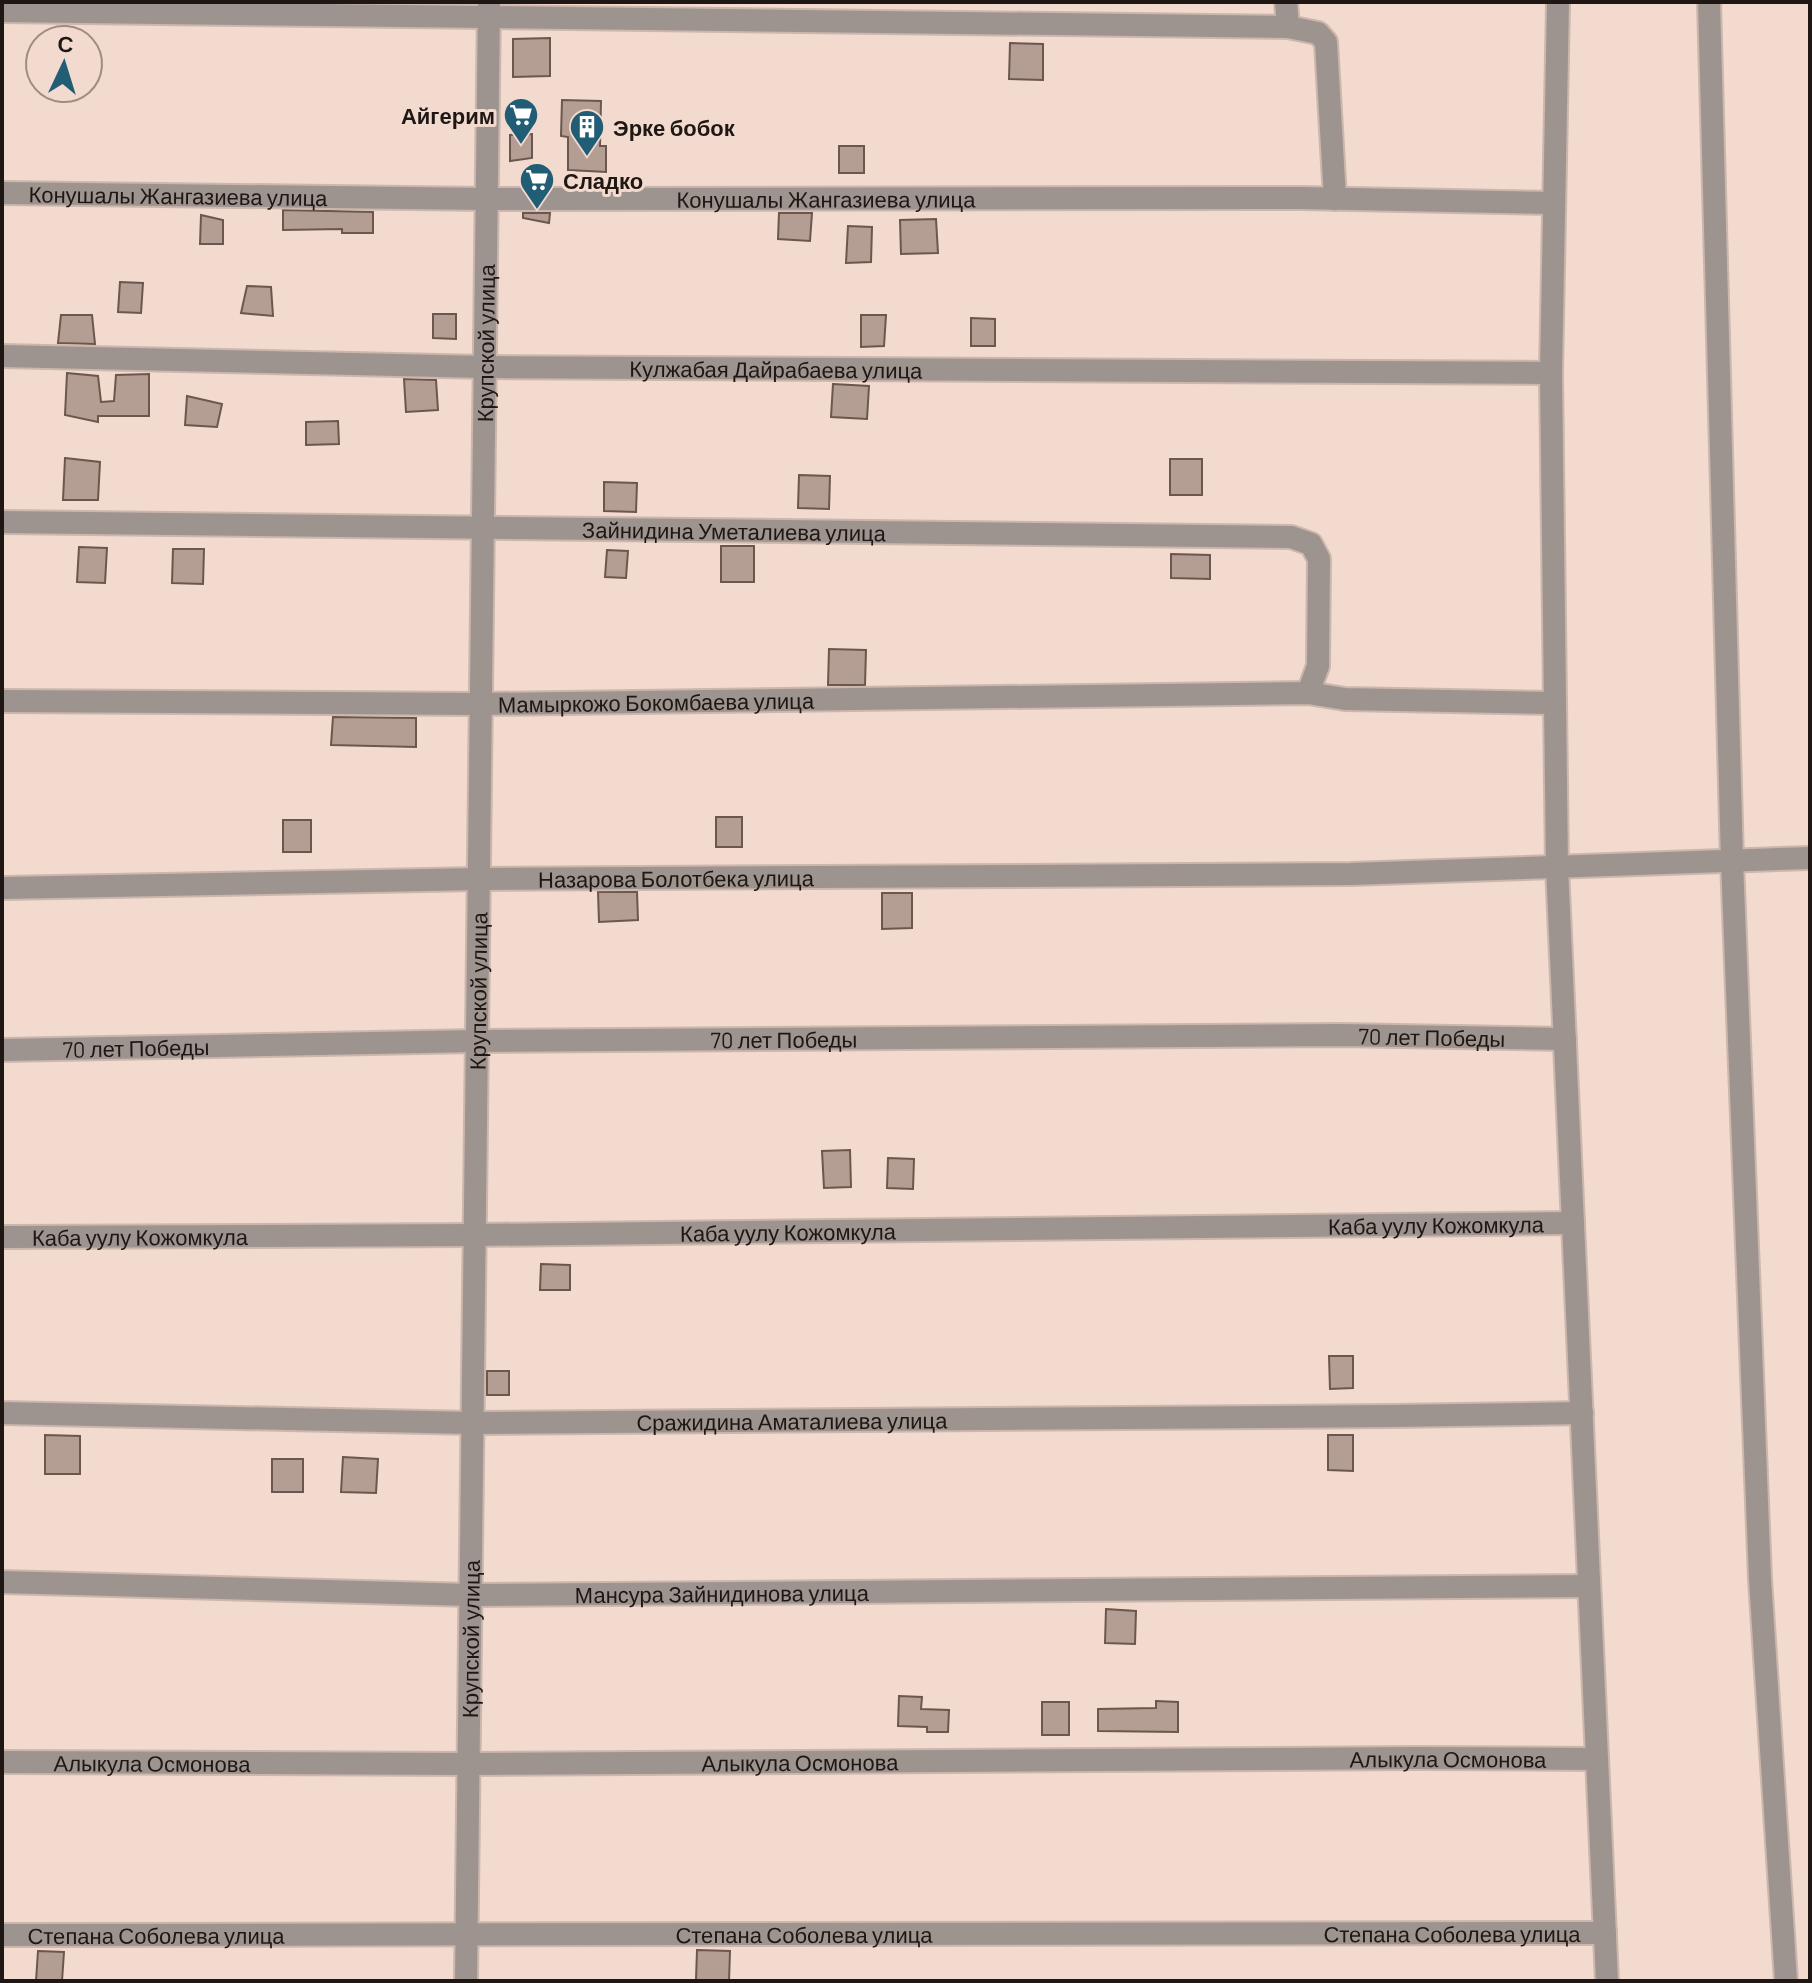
<svg xmlns="http://www.w3.org/2000/svg" width="1812" height="1983" font-family="Barlow,sans-serif">
  <style>
    .building { fill: #b49e93; stroke: #6b574d; stroke-width: 2 }
    .lines { fill: none; stroke-linecap: round; stroke-linejoin: round }
    .minor-casing { stroke: #ccb7ad; stroke-width: 26 }
    .minor { stroke: #9e948f; stroke-width: 22 }
    .labels { text-anchor: middle; dominant-baseline: central; stroke-width: 6; stroke-linejoin: round; paint-order: stroke }
    .poi-label { font-size: 22px; font-weight: bold; fill: #1f1713; stroke: #f2dacf; text-anchor: start }
    .street-label { font-size: 22px; fill: #1f1713; stroke: #f2dacf }
  </style>
  <rect width="100%" height="100%" fill="#f2dacf"/>
  <!-- building -->
  <g class="building">
    <path d="M550 38V76L513 77V39Z"/>
    <path d="M1010 43 1043 44V80L1009 79Z"/>
    <path d="M562 100 601 101 600 146H606V172L568 170V137L561 136Z"/>
    <path d="M532 134V158L510 161V135Z"/>
    <rect x="839" y="146" width="25" height="27"/>
    <path d="M283 210 373 212V233H342V229L283 230Z"/>
    <path d="M523 213H550L549 223 523 218Z"/>
    <path d="M779 213H812L810 241 778 239Z"/>
    <path d="M201 215 223 220V244H200Z"/>
    <path d="M936 219 938 253 901 254 900 220Z"/>
    <path d="M848 226 872 227 871 262 846 263Z"/>
    <path d="M120 282 143 283 141 313 118 312Z"/>
    <path d="M247 286 271 287 273 316 241 313Z"/>
    <path d="M433 314H456V339L433 338Z"/>
    <path d="M61 315H92L95 344 58 343Z"/>
    <path d="M861 315H886L884 346 861 347Z"/>
    <path d="M971 318 995 319V346H971Z"/>
    <path d="M67 373 98 376 101 402 114 401 116 375 149 374V416H98V422L65 415Z"/>
    <path d="M404 379 436 380 438 410 406 412Z"/>
    <path d="M833 384 869 386 867 419 831 417Z"/>
    <path d="M187 396 222 404 217 427 185 425Z"/>
    <path d="M338 421 339 444 306 445V422Z"/>
    <path d="M65 458 100 462 98 500H63Z"/>
    <rect x="1170" y="459" width="32" height="36"/>
    <path d="M799 475 830 476 829 509 798 508Z"/>
    <path d="M604 482 637 483 636 512 604 511Z"/>
    <rect x="721" y="546" width="33" height="36"/>
    <path d="M79 547 107 548 105 583 77 582Z"/>
    <path d="M173 549H204L203 584 172 583Z"/>
    <path d="M607 550 628 551 626 578 605 577Z"/>
    <path d="M1171 554 1210 555V579L1171 578Z"/>
    <path d="M829 649 866 650 865 685H828Z"/>
    <path d="M333 717 416 718V747L331 745Z"/>
    <rect x="716" y="817" width="26" height="30"/>
    <rect x="283" y="820" width="28" height="32"/>
    <path d="M598 892H637L638 920 599 922Z"/>
    <path d="M882 893H912V928L882 929Z"/>
    <path d="M850 1150 851 1187 824 1188 822 1151Z"/>
    <path d="M888 1158 914 1159 913 1189 887 1188Z"/>
    <path d="M541 1264 570 1265V1290H540Z"/>
    <path d="M1329 1356H1353V1388L1330 1389Z"/>
    <rect x="487" y="1371" width="22" height="24"/>
    <path d="M45 1435 80 1436V1474H45Z"/>
    <path d="M1328 1435H1353V1471L1328 1470Z"/>
    <path d="M343 1457 378 1459 376 1493 341 1492Z"/>
    <rect x="272" y="1459" width="31" height="33"/>
    <path d="M1106 1609 1136 1611 1135 1644 1105 1643Z"/>
    <path d="M899 1696 922 1697 921 1709 949 1710 948 1732H927V1727L898 1726Z"/>
    <path d="M1156 1701 1178 1702V1732L1098 1731V1709L1156 1708Z"/>
    <rect x="1042" y="1702" width="27" height="33"/>
    <path d="M697 1950 730 1951 729 1981 696 1980Z"/>
    <path d="M38 1951 64 1952 62 1981H36Z"/>
  </g>
  <g class="lines">
    <defs>
      <g id="minor">
        <path d="M1286 2 1288 27"/>
        <path d="M1558 2 1551 373 1557 867 1607 1981"/>
        <path d="M1709 2 1732 861 1760 1579 1786 1981"/>
        <path d="M2 11 1288 27 1318 33 1326 42 1335 199"/>
        <path id="s1" d="M2 193 486 199 1301 198 1554 203"/>
        <path id="s2" d="M2 356 484 367 1551 373"/>
        <path id="s3" d="M2 522 1291 537 1311 544 1319 559 1318 666 1308 693"/>
        <path id="s4" d="M2 701 480 704 1308 693 1345 699 1555 703"/>
        <path id="s5" d="M2 888 478 879 1351 874 1810 858"/>
        <path id="s6" d="M2 1050 476 1041 1340 1035 1565 1039"/>
        <path id="s7" d="M2 1237 474 1235 1573 1223"/>
        <path id="s8" d="M2 1413 472 1423 1391 1416 1582 1413"/>
        <path id="s9" d="M2 1582 470 1595 1589 1586"/>
        <path id="s10" d="M2 1762 468 1764 1417 1758 1597 1759"/>
        <path id="s11" d="M2 1935 1605 1933"/>
        <path id="s12" d="M466 1981 489 2"/>
      </g>
    </defs>
    <!-- minor casing -->
    <use href="#minor" class="minor-casing"/>
    <!-- minor -->
    <use href="#minor" class="minor"/>
  </g>
  <!-- icons -->
  <defs>
    <symbol id="supermarket-pin" viewBox="-11 -11 22 30"><path d="M0 17L-7.5 6A9.5 9.5 0 1 1 7.5 6Z" fill="#215d75" stroke="#f2dacf"/><path d="M-6-5.5h2.5l.6 2H6L4.5 2H-2.5L-4.4-4H-6ZM-1.5 3.2a1.3 1.3 0 1 0 .1 0ZM3 3.2a1.3 1.3 0 1 0 .1 0Z" fill="#fff"/></symbol>
    <symbol id="building-pin" viewBox="-11 -11 22 30"><path d="M0 17L-7.5 6A9.5 9.5 0 1 1 7.5 6Z" fill="#215d75" stroke="#f2dacf"/><path d="M-4-6H4V6H1V3H-1V6H-4ZM-2.5-4.3h1.7v1.8h-1.7ZM.8-4.3h1.7v1.8H.8ZM-2.5-1h1.7V.8h-1.7ZM.8-1h1.7V.8H.8Z" fill="#fff"/></symbol>
  </defs>
  <g fill-rule="evenodd">
    <use href="#supermarket-pin" x="501" y="95" width="40" height="54"/>
    <use href="#building-pin" x="567" y="107" width="40" height="54"/>
    <use href="#supermarket-pin" x="517" y="160" width="40" height="54"/>
  </g>
  <g class="labels">
    <!-- poi labels -->
    <g class="poi-label">
      <text x="495" y="115" text-anchor="end">Айгерим</text>
      <text x="613" y="127">Эрке бобок</text>
      <text x="563" y="180">Сладко</text>
    </g>
    <!-- street labels -->
    <g class="street-label">
      <text stroke="none"><textPath href="#s1" startOffset="176">Конушалы Жангазиева улица</textPath></text>
      <text stroke="none"><textPath href="#s1" startOffset="824">Конушалы Жангазиева улица</textPath></text>
      <text stroke="none"><textPath href="#s12" startOffset="1638">Крупской улица</textPath></text>
      <text stroke="none"><textPath href="#s2" startOffset="774">Кулжабая Дайрабаева улица</textPath></text>
      <text stroke="none"><textPath href="#s3" startOffset="732">Зайнидина Уметалиева улица</textPath></text>
      <text stroke="none"><textPath href="#s4" startOffset="654">Мамыркожо Бокомбаева улица</textPath></text>
      <text stroke="none"><textPath href="#s5" startOffset="674">Назарова Болотбека улица</textPath></text>
      <text stroke="none"><textPath href="#s12" startOffset="990">Крупской улица</textPath></text>
      <text stroke="none"><textPath href="#s6" startOffset="1430">70 лет Победы</textPath></text>
      <text stroke="none"><textPath href="#s6" startOffset="782">70 лет Победы</textPath></text>
      <text stroke="none"><textPath href="#s6" startOffset="134">70 лет Победы</textPath></text>
      <text stroke="none"><textPath href="#s7" startOffset="1434">Каба уулу Кожомкула</textPath></text>
      <text stroke="none"><textPath href="#s7" startOffset="786">Каба уулу Кожомкула</textPath></text>
      <text stroke="none"><textPath href="#s7" startOffset="138">Каба уулу Кожомкула</textPath></text>
      <text stroke="none"><textPath href="#s8" startOffset="790">Сражидина Аматалиева улица</textPath></text>
      <text stroke="none"><textPath href="#s9" startOffset="720">Мансура Зайнидинова улица</textPath></text>
      <text stroke="none"><textPath href="#s12" startOffset="342">Крупской улица</textPath></text>
      <text stroke="none"><textPath href="#s10" startOffset="1446">Алыкула Осмонова</textPath></text>
      <text stroke="none"><textPath href="#s10" startOffset="150">Алыкула Осмонова</textPath></text>
      <text stroke="none"><textPath href="#s10" startOffset="798">Алыкула Осмонова</textPath></text>
      <text stroke="none"><textPath href="#s11" startOffset="1450">Степана Соболева улица</textPath></text>
      <text stroke="none"><textPath href="#s11" startOffset="154">Степана Соболева улица</textPath></text>
      <text stroke="none"><textPath href="#s11" startOffset="802">Степана Соболева улица</textPath></text>
    </g>
  </g>
  <!-- border -->
  <rect width="1812" height="1983" fill="none" stroke="#1f1713" stroke-width="8"/>
  <!-- north arrow -->
  <g transform="translate(64 64) rotate(4)"><circle r="38" fill="#f2dacf" stroke="#9e8c84" stroke-width="2"/>
  <path d="M0-6L14 30L0 20L-14 30Z" fill="#215d75"/>
  <text y="-12" font-size="22" font-weight="bold" text-anchor="middle" fill="#1f1713">С</text>
  </g>
</svg>
